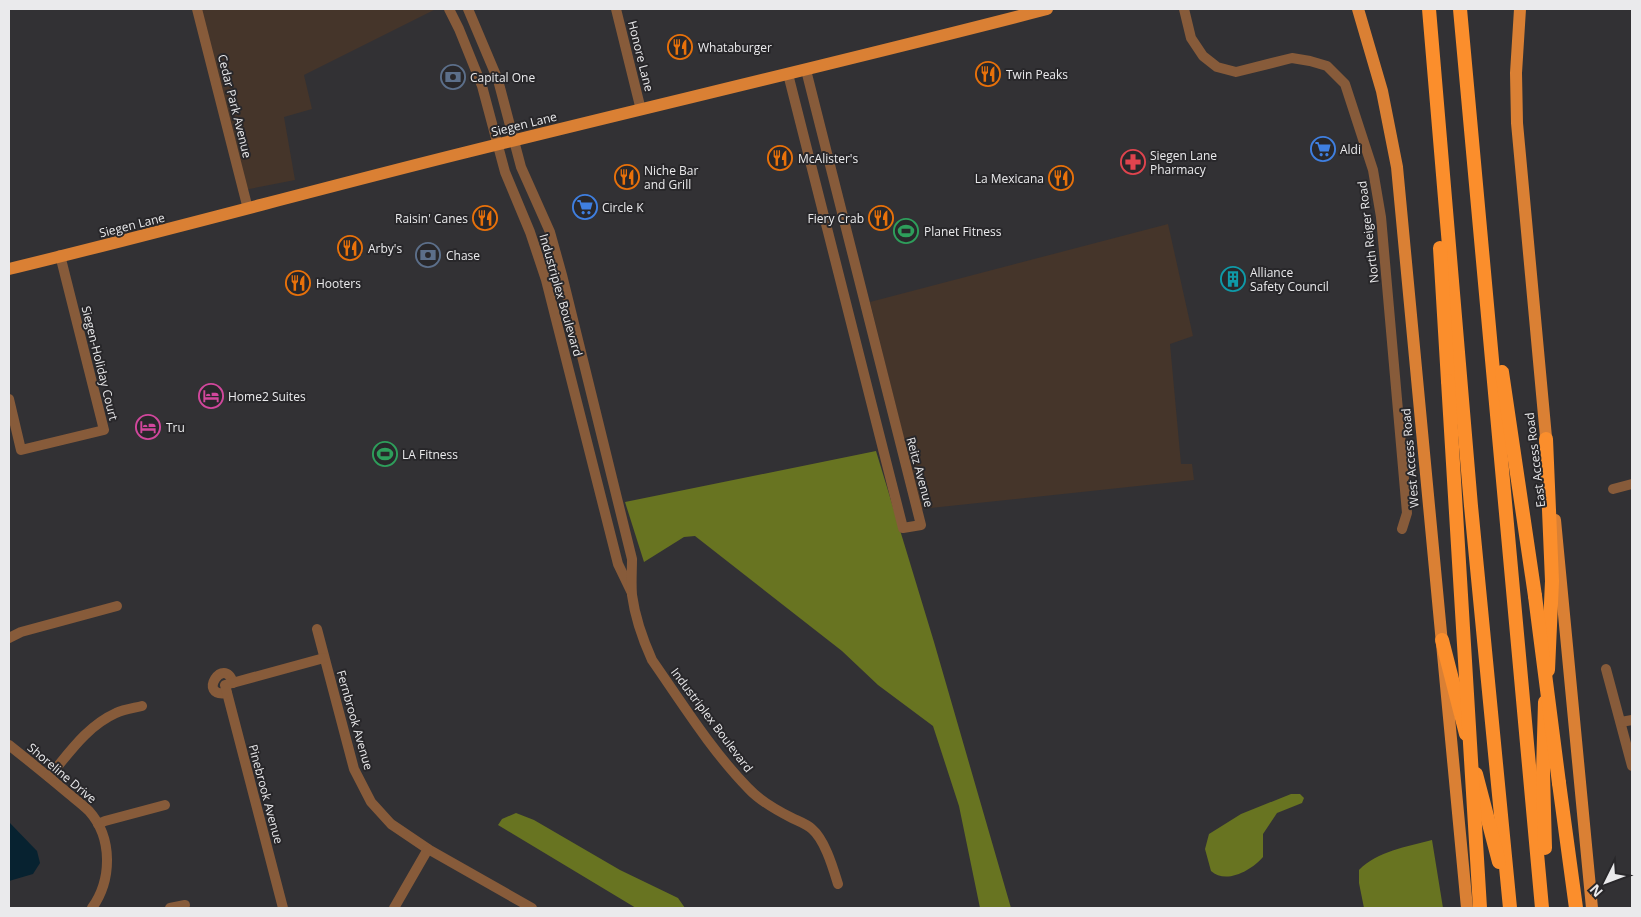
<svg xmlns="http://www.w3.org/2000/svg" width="1641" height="917" font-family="'Open Sans',sans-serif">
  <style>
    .industrial { fill: #45352a }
    .forest { fill: #687421 }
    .water { fill: #072230 }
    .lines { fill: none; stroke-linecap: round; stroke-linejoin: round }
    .minor { stroke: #875b3a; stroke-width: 10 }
    .major { stroke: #da8034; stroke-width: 12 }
    .highway { stroke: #fb8e2c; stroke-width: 14 }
    .highway-bridge { stroke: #fb8e2c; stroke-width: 14 }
    .labels { text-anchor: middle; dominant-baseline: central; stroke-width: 4; stroke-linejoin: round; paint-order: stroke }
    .poi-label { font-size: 12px; fill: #eaeaec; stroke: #28272a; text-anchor: start }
    .street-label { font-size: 12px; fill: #eaeaec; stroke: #28272a }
  </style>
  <rect width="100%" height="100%" fill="#323134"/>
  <!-- industrial -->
  <g class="industrial">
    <path d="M198 9H436L304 75 312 109 284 117 295 180 244 190Z"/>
    <path d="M1168 224 1193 336 1170 344 1181 464H1192L1194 480 921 509 870 302Z"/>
  </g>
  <!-- forest -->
  <g class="forest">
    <path d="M876 451 934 642 1011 908H980L959 806 933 726 878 685 842 651 695 536 684 537 644 562 625 502Z"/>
    <path d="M1291 794H1300L1304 798 1302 803 1277 813 1263 834V857C1252 870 1226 885 1211 871L1205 849 1209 834 1241 814Z"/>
    <path d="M516 813 534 820 620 870 678 898 685 908H636L498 825 502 819Z"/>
    <path d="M1432 840 1443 908H1364L1359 883V870C1378 851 1406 847 1432 840Z"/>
  </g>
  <!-- water -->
  <path class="water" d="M9 822 37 851 40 863 33 874 9 881Z"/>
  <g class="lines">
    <!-- minor -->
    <g class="minor">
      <path d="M197 9 248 209"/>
      <path d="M449 9 459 29 482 86 505 172 530 232 546 280 618 564 631 591"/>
      <path d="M468 9 498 80 521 167 550 232 562 275 632 559C632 570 631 583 632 595 635 617 643 640 652 660 682 703 711 750 748 788 760 801 776 810 792 818 798 821 807 824 812 829 825 840 833 868 838 884"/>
      <path d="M616 9 641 110"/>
      <path d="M1184 9 1191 38 1203 56 1217 67 1236 72 1292 58 1310 61 1327 66 1345 84 1373 170 1381 217 1407 513 1402 529"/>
      <path d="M788 74 903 528 921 525 806 70"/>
      <path d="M9 399 21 450 104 430 60 255"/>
      <path d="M1613 489 1632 484"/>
      <path d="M317 629 354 769 371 802 391 824 428 849 532 908"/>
      <path d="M9 638 21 632 117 606"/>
      <path d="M1606 669 1632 766"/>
      <path d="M227 693C196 698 224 654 233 683"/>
      <path d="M1621 722 1632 720"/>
      <path d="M9 745C29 761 49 777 69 794 75 799 83 805 89 811 113 838 112 880 92 908"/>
      <path d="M49 777C69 753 87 726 116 713 124 709 134 708 142 706"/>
      <path d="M98 824 105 821 165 805"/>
      <path d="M170 908 185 905"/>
      <path d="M283 908 225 685 324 658"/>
      <path d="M394 908 428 849"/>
    </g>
    <!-- major -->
    <g class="major">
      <path d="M1358 9 1382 91 1397 167 1467 908"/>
      <path d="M1520 9 1516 73 1517 123 1547 448"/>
      <path d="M9 269C162 232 314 190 467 152 660 104 854 59 1047 9"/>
      <path d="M1555 520 1592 908"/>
    </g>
    <!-- highway -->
    <g class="highway">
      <path d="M1429 9 1471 506 1510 908"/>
      <path d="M1460 9 1542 908"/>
      <path d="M1440 248 1448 381"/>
      <path d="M1502 372 1535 596"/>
      <path d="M1546 439 1552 581 1548 670"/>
      <path d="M1442 640 1466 734"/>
      <path d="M1476 774 1499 862"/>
      <path d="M1559 783 1576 908"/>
      <path d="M1545 848 1543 773 1545 702"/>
    </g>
    <!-- highway-bridge -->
    <g class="highway-bridge">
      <path d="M1448 381 1480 908"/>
      <path d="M1535 596 1559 783"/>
    </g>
  </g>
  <!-- icons -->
  <defs>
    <symbol id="restaurant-ring" viewBox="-11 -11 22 22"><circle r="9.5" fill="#28272a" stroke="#e8710a" stroke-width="1.5"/><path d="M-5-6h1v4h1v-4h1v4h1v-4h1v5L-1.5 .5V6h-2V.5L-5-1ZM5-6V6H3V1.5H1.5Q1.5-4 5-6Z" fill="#e8710a"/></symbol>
    <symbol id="bank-ring" viewBox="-11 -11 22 22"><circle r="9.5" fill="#28272a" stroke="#5c6f8a" stroke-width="1.5"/><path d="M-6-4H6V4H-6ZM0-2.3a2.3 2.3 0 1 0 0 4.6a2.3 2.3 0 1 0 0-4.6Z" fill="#5c6f8a"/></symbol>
    <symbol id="supermarket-ring" viewBox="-11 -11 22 22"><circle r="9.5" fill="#28272a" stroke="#3f7fe0" stroke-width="1.5"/><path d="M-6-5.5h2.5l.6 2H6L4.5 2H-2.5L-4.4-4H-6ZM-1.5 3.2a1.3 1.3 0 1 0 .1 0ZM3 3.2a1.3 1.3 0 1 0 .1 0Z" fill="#3f7fe0"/></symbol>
    <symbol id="pharmacy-ring" viewBox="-11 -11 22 22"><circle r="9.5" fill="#28272a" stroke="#e0444e" stroke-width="1.5"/><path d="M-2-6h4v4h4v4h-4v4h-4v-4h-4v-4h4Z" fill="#e0444e"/></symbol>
    <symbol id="stadium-ring" viewBox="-11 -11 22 22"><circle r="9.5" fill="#28272a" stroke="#2e9e5b" stroke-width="1.5"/><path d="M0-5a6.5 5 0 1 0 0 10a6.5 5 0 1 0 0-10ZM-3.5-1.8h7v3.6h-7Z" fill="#2e9e5b"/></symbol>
    <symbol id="building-ring" viewBox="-11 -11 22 22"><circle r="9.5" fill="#28272a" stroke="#0f9aa8" stroke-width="1.5"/><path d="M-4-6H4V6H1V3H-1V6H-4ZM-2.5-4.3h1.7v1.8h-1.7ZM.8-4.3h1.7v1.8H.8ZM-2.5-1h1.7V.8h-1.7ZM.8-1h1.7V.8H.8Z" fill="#0f9aa8"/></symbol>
    <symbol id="hotel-ring" viewBox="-11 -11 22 22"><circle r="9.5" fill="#28272a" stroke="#d1479c" stroke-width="1.5"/><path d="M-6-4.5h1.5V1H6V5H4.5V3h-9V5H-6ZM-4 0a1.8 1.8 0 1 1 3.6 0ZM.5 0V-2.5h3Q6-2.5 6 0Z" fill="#d1479c"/></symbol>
  </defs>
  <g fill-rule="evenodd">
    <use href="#restaurant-ring" x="666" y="33" width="28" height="28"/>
    <use href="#restaurant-ring" x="974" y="60" width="28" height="28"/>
    <use href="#bank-ring" x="439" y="63" width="28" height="28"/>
    <use href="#supermarket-ring" x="1309" y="135" width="28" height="28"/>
    <use href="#restaurant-ring" x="766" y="144" width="28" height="28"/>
    <use href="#pharmacy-ring" x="1119" y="148" width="28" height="28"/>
    <use href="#restaurant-ring" x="613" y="163" width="28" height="28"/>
    <use href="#restaurant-ring" x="1047" y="164" width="28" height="28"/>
    <use href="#supermarket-ring" x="571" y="193" width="28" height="28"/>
    <use href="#restaurant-ring" x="471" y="204" width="28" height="28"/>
    <use href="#restaurant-ring" x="867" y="204" width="28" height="28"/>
    <use href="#stadium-ring" x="892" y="217" width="28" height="28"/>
    <use href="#restaurant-ring" x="336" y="234" width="28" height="28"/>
    <use href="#bank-ring" x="414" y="241" width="28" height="28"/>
    <use href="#building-ring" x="1219" y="265" width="28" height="28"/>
    <use href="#restaurant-ring" x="284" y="269" width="28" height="28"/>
    <use href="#hotel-ring" x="197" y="382" width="28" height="28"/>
    <use href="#hotel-ring" x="134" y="413" width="28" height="28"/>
    <use href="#stadium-ring" x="371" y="440" width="28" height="28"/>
  </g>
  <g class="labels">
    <!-- poi labels -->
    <g class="poi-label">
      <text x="698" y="47">Whataburger</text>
      <text x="1006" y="74">Twin Peaks</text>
      <text x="470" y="77">Capital One</text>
      <text x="1340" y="149">Aldi</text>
      <text x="1150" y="155">Siegen Lane<tspan x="1150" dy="14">Pharmacy</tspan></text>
      <text x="798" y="158">McAlister's</text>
      <text x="644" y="170">Niche Bar<tspan x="644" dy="14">and Grill</tspan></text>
      <text x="1044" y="178" text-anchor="end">La Mexicana</text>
      <text x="602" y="207">Circle K</text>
      <text x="468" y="218" text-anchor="end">Raisin' Canes</text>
      <text x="864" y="218" text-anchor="end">Fiery Crab</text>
      <text x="924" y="231">Planet Fitness</text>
      <text x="368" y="248">Arby's</text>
      <text x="446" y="255">Chase</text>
      <text x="1250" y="272">Alliance<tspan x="1250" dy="14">Safety Council</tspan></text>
      <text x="316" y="283">Hooters</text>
      <text x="228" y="396">Home2 Suites</text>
      <text x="166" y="427">Tru</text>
      <text x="402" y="454">LA Fitness</text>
    </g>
    <!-- street labels -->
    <g class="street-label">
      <text transform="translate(641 56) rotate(76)">Honore Lane</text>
      <text transform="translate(235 106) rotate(76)">Cedar Park Avenue</text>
      <text transform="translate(524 124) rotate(-14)">Siegen Lane</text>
      <text transform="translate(132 225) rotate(-14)">Siegen Lane</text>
      <text transform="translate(1368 232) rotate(-97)">North Reiger Road</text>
      <text transform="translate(561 295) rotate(74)">Industriplex Boulevard</text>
      <text transform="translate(100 363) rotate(76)">Siegen-Holiday Court</text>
      <text transform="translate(1410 458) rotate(-95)">West Access Road</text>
      <text transform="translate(1535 460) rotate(-97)">East Access Road</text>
      <text transform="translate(920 472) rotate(75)">Reitz Avenue</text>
      <text transform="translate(355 720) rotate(74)">Fernbrook Avenue</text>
      <text transform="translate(712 720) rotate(53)">Industriplex Boulevard</text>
      <text transform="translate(62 773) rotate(40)">Shoreline Drive</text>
      <text transform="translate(266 794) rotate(75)">Pinebrook Avenue</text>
    </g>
  </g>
  <!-- border -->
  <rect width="1641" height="917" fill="none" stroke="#eaeaec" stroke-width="20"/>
  <!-- north arrow -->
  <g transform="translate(1606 882) rotate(228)" stroke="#28272a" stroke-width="4" paint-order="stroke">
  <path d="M0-4L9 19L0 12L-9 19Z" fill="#eaeaec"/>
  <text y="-8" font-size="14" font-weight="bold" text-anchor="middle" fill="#eaeaec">N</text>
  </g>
</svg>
